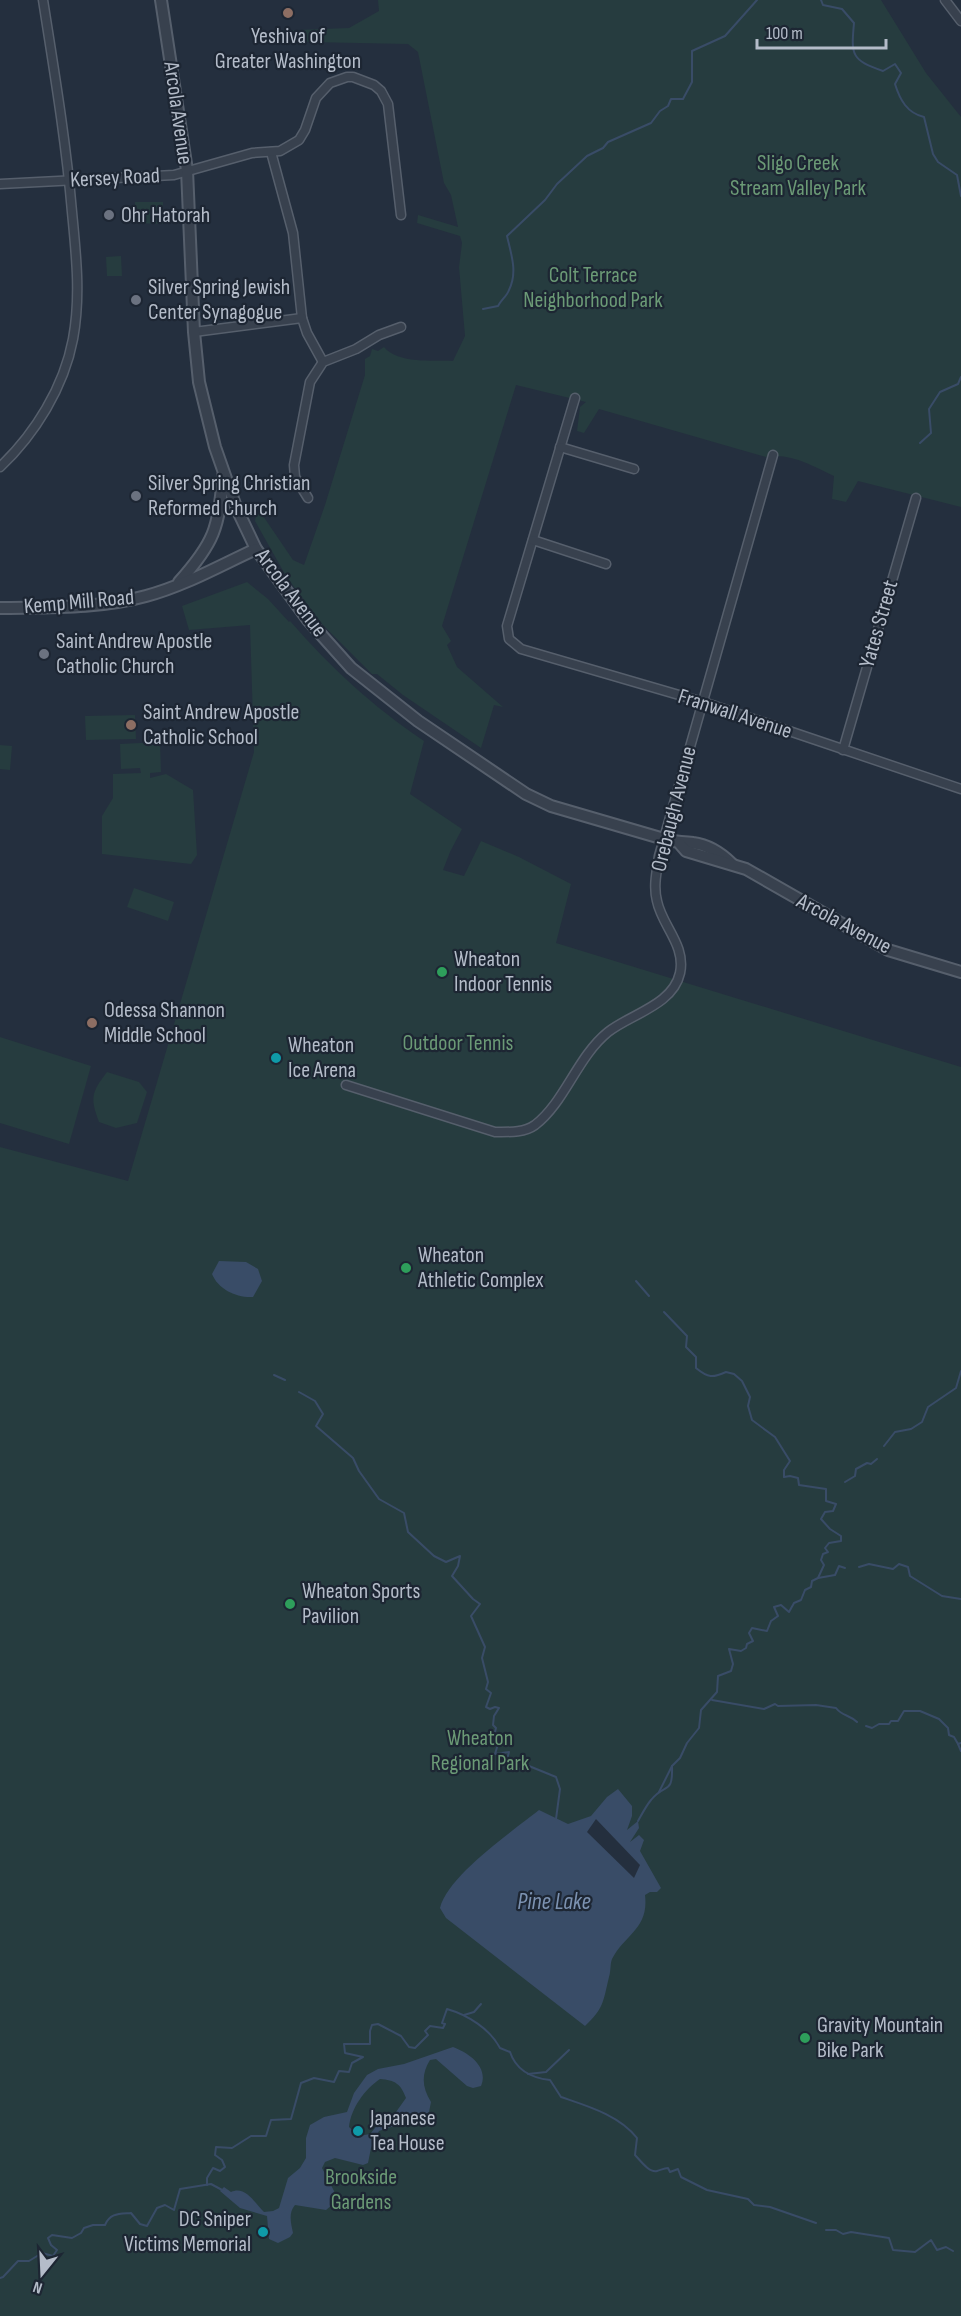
<svg xmlns="http://www.w3.org/2000/svg" width="961" height="2316" font-family="'Sofia Sans Condensed',sans-serif">
  <style>
    .green { fill: #263c3f }
    .water { fill: #394c67; fill-rule: evenodd }
    .pier { fill: #242f3e }
    .lines { fill: none; stroke-linecap: round; stroke-linejoin: round }
    .stream { stroke: #394c67; stroke-width: 2 }
    .minor-casing { stroke: #565f6c; stroke-width: 11 }
    .tertiary-casing { stroke: #565f6c; stroke-width: 14 }
    .minor { stroke: #38414e; stroke-width: 8 }
    .tertiary { stroke: #38414e; stroke-width: 10 }
    .education-dot { fill: #8d6e63; stroke: #1d2633; stroke-width: 2 }
    .worship-dot { fill: #6b7280; stroke: #1d2633; stroke-width: 2 }
    .leisure-dot { fill: #2e9e5b; stroke: #1d2633; stroke-width: 2 }
    .culture-dot { fill: #0f9aa8; stroke: #1d2633; stroke-width: 2 }
    .labels { text-anchor: middle; dominant-baseline: central; stroke-width: 4.5; stroke-linejoin: round; paint-order: stroke }
    .poi-label { font-size: 22px; fill: #b4bcc9; stroke: #1d2633; text-anchor: start }
    .street-label { font-size: 22px; fill: #b4bcc9; stroke: #1d2633 }
    .park-label { font-size: 22px; fill: #6b9a76; stroke: #1d2633 }
    .water-label { font-size: 24px; font-style: italic; fill: #7c92b1; stroke: #1d2633 }
  </style>
  <rect width="100%" height="100%" fill="#242f3e"/>
  <!-- green -->
  <g class="green">
    <path d="M378 0H881L926 73 961 117V507L858 481 846 502 832 499 834 476C813 466 789 452 766 457L599 409 584 433 577 431 580 407 586 402 516 385 442 626 451 641 447 645 457 667 503 707 494 705 481 748 403 695 377 674H372L322 624 286 576 255 521 257 507 293 560 304 565 325 505 365 375V359L370 356 372 349 378 351 384 347C398 364 433 360 453 361L465 336 459 267 462 243 460 236 417 223 418 215 458 227 451 195 444 183 418 52 408 44 309 42 271 31 349 28 379 11Z"/>
    <path d="M135 202H163V224L135 223Z"/>
    <path d="M121 256 122 276H107L106 257Z"/>
    <path d="M247 582 268 599 289 622 290 621C332 669 371 705 424 741L410 794 462 829 450 852 443 870 464 876 481 841 519 857 571 884 556 943 961 1067V2316H0V1147L128 1181 254 752 250 625 189 630 182 606Z"/>
    <path d="M135 715 136 739 86 740 85 716Z"/>
    <path d="M160 742 161 772 150 773V778L166 774 193 790 197 855 191 864 102 854V816L113 798V774L141 773 140 768 121 769 120 744Z"/>
    <path d="M0 745 12 746 10 770 0 769Z"/>
    <path d="M134 888 174 902 168 921 127 907Z"/>
    <path d="M0 1037 91 1066 69 1144 0 1123Z"/>
    <path d="M107 1072 139 1082 147 1092 137 1123 116 1128 99 1122C90 1098 91 1093 107 1072Z"/>
  </g>
  <!-- water -->
  <g class="water">
    <path d="M219 1261 246 1262 258 1269 262 1281 253 1297C236 1298 218 1289 212 1274Z"/>
    <path d="M618 1789 632 1806V1816L627 1830 638 1821 639 1828 630 1842 639 1835 644 1840 640 1851 661 1888 657 1892H650L645 1895C649 1929 625 1934 612 1959 610 1964 611 1971 609 1977 603 2002 604 2008 585 2026L446 1918 440 1908C448 1875 513 1831 539 1810L568 1824 591 1816 607 1797Z"/>
    <path d="M453 2047C469 2053 489 2067 481 2086L473 2088 467 2086 436 2059 430 2060C421 2074 422 2088 431 2102L429 2112 419 2118H402L397 2125 379 2131 371 2148 368 2163 363 2165 335 2158 325 2162 322 2168 334 2191 332 2205 326 2210 295 2205C288 2213 291 2223 293 2233L290 2237 278 2243 269 2239 267 2216 240 2208 220 2191 224 2187 231 2192C245 2185 255 2203 264 2212L273 2211 279 2208 288 2178 300 2168 306 2158V2138L310 2125 324 2117 347 2112 354 2093 367 2075 378 2069 404 2064ZM380 2079C395 2080 401 2084 406 2098L391 2119 380 2122 370 2134 359 2136 349 2127C351 2108 365 2089 380 2079Z"/>
  </g>
  <!-- pier -->
  <path class="pier" d="M596 1819 640 1865 634 1878 587 1832Z"/>
  <g class="lines">
    <!-- stream -->
    <g class="stream">
      <path d="M821 0 823 5 842 9 854 23C851 55 851 60 883 71L895 64 901 73 895 84C900 100 907 113 924 117L933 154 938 162 957 175 961 196"/>
      <path d="M483 309 498 306C501 300 507 296 509 290 518 272 511 254 507 236L545 200 557 184 587 156 603 148 608 142 651 123 660 111 668 106 671 99H683L692 82V51L725 36 757 0"/>
      <path d="M920 443 931 433 929 409 940 392 958 384 961 377"/>
      <path d="M636 1281 649 1296"/>
      <path d="M274 1375 285 1380"/>
      <path d="M299 1392 315 1401 323 1414 316 1426 353 1458 359 1471 379 1499 404 1513 408 1532 434 1556 446 1562 460 1556 458 1566 452 1576 473 1599 480 1604 471 1616 485 1647 482 1658 488 1682 486 1689 491 1693 486 1707 490 1709 495 1707 499 1708 494 1716 493 1725 496 1728 493 1740"/>
      <path d="M884 1446 895 1432 911 1429 922 1422 928 1407 956 1388 961 1371"/>
      <path d="M845 1482 855 1476 856 1469 867 1463 871 1464 877 1459"/>
      <path d="M859 1567 869 1564 893 1569 899 1564 908 1567 910 1576 942 1596 961 1599"/>
      <path d="M818 1578 835 1575 839 1566 845 1568"/>
      <path d="M712 1700 764 1709 775 1704 778 1706 816 1705 836 1708C842 1716 850 1715 857 1722"/>
      <path d="M866 1726 872 1728 879 1724H889L891 1721H898L904 1711H920L939 1719 948 1728 949 1735 954 1737 958 1744 961 1743"/>
      <path d="M498 1744 495 1754 509 1752 506 1763 519 1769 529 1766 556 1777 560 1789 556 1819"/>
      <path d="M958 1744 961 1751"/>
      <path d="M659 1792 672 1766"/>
      <path d="M638 1821C642 1814 646 1806 651 1800 665 1782 673 1796 672 1766L680 1758 687 1743 699 1728 701 1710 717 1692 718 1676 731 1671 733 1664 729 1649 741 1651 746 1648 747 1644 753 1641 749 1633 752 1628 767 1631 771 1621 778 1616 774 1607 781 1605 789 1612 794 1603 801 1600 805 1590 811 1587 812 1581 818 1578 824 1565 821 1560 823 1554 828 1552 825 1548 829 1543 841 1541V1536L830 1529 821 1519 825 1512 833 1511 836 1504 826 1501V1489L799 1485 798 1478 790 1476 784 1477V1470L790 1461 775 1437 752 1420 748 1406 750 1397 742 1381 734 1374 726 1372C713 1378 708 1378 696 1368V1357L686 1347 687 1336 664 1312"/>
      <path d="M464 2015 474 2012 481 2004"/>
      <path d="M528 2074 546 2072 569 2050"/>
      <path d="M207 2185V2178L213 2168 220 2171 225 2167 222 2160 215 2155 216 2147 232 2148 251 2136H266L271 2120 291 2119 301 2083 314 2078 334 2082 339 2071 349 2072 352 2063 363 2057 345 2053 344 2044H370V2031L372 2025 378 2024 401 2036 409 2047 415 2048 428 2035 425 2031 430 2026 443 2028 445 2024 442 2023 447 2009C468 2015 490 2029 500 2048L510 2052C516 2070 532 2078 550 2080L561 2097C587 2106 619 2115 637 2138L635 2155C640 2160 649 2173 657 2171 661 2170 664 2168 668 2168L670 2172 678 2169 681 2177 707 2190 748 2199 754 2205 770 2207 816 2223"/>
      <path d="M826 2230H836L843 2234 851 2232 889 2238 893 2250 915 2252 931 2240 937 2250 946 2247 953 2251"/>
      <path d="M0 2278 3 2277 18 2261H29L42 2253 53 2256 57 2250 51 2245 48 2238 52 2235 72 2238 81 2233 84 2228 93 2225H105C110 2213 119 2214 131 2213L140 2224 147 2226 157 2208 165 2205 174 2210 180 2189 211 2184 224 2191"/>
    </g>
    <defs>
      <g id="minor">
        <path d="M945 0 961 21"/>
        <path d="M271 152 293 233 302 318 307 333 323 362"/>
        <path d="M0 184 174 175 252 153 280 151 299 140 305 130 316 98 330 83 347 77H353L374 85 381 91 388 104 401 215"/>
        <path d="M194 332 302 318"/>
        <path d="M575 398 507 626 509 639 521 649 703 702 961 789"/>
        <path d="M560 447 634 469"/>
        <path d="M0 467C35 434 64 387 73 339 81 296 76 254 72 212 66 141 54 70 43 0"/>
        <path d="M308 498 295 477 294 465 310 382 323 362 356 349 379 335 401 327"/>
        <path d="M533 540 606 564"/>
        <path d="M843 750 916 498"/>
        <path d="M346 1085 495 1132C508 1132 524 1133 535 1125 565 1102 577 1057 608 1032 631 1014 673 1005 680 973 686 945 662 926 657 901 653 886 657 870 659 856L773 455"/>
      </g>
      <g id="tertiary">
        <path d="M161 0 187 170 194 332 199 382 215 447 236 507 256 549 308 620 351 668 418 721 526 794 551 806 664 839C677 843 681 841 693 843 709 845 721 853 732 864"/>
        <path d="M179 582C214 543 219 528 223 476"/>
        <path d="M0 608C48 607 99 609 146 596 184 586 221 565 256 549"/>
        <path d="M680 844 686 851 746 869 888 950 961 972"/>
      </g>
    </defs>
    <!-- minor casing -->
    <use href="#minor" class="minor-casing"/>
    <!-- tertiary casing -->
    <use href="#tertiary" class="tertiary-casing"/>
    <!-- minor -->
    <use href="#minor" class="minor"/>
    <!-- tertiary -->
    <use href="#tertiary" class="tertiary"/>
  </g>
  <!-- markers -->
  <g class="education-dot">
    <circle cx="288" cy="13" r="6"/>
    <circle cx="131" cy="725" r="6"/>
    <circle cx="92" cy="1023" r="6"/>
  </g>
  <g class="worship-dot">
    <circle cx="109" cy="215" r="6"/>
    <circle cx="136" cy="300" r="6"/>
    <circle cx="136" cy="496" r="6"/>
    <circle cx="44" cy="654" r="6"/>
  </g>
  <g class="leisure-dot">
    <circle cx="442" cy="972" r="6"/>
    <circle cx="406" cy="1268" r="6"/>
    <circle cx="290" cy="1604" r="6"/>
    <circle cx="805" cy="2038" r="6"/>
  </g>
  <g class="culture-dot">
    <circle cx="276" cy="1058" r="6"/>
    <circle cx="358" cy="2131" r="6"/>
    <circle cx="263" cy="2232" r="6"/>
  </g>
  <g class="labels">
    <!-- poi labels -->
    <g class="poi-label">
      <text x="288" y="36" text-anchor="middle">Yeshiva of<tspan x="288" dy="25">Greater Washington</tspan></text>
      <text x="121" y="215">Ohr Hatorah</text>
      <text x="148" y="287">Silver Spring Jewish<tspan x="148" dy="25">Center Synagogue</tspan></text>
      <text x="148" y="483">Silver Spring Christian<tspan x="148" dy="25">Reformed Church</tspan></text>
      <text x="56" y="641">Saint Andrew Apostle<tspan x="56" dy="25">Catholic Church</tspan></text>
      <text x="143" y="712">Saint Andrew Apostle<tspan x="143" dy="25">Catholic School</tspan></text>
      <text x="454" y="959">Wheaton<tspan x="454" dy="25">Indoor Tennis</tspan></text>
      <text x="104" y="1010">Odessa Shannon<tspan x="104" dy="25">Middle School</tspan></text>
      <text x="288" y="1045">Wheaton<tspan x="288" dy="25">Ice Arena</tspan></text>
      <text x="418" y="1255">Wheaton<tspan x="418" dy="25">Athletic Complex</tspan></text>
      <text x="302" y="1591">Wheaton Sports<tspan x="302" dy="25">Pavilion</tspan></text>
      <text x="817" y="2025">Gravity Mountain<tspan x="817" dy="25">Bike Park</tspan></text>
      <text x="370" y="2118">Japanese<tspan x="370" dy="25">Tea House</tspan></text>
      <text x="251" y="2219" text-anchor="end">DC Sniper<tspan x="251" dy="25">Victims Memorial</tspan></text>
    </g>
    <!-- street labels -->
    <g class="street-label">
      <text transform="translate(178 113) rotate(82)">Arcola Avenue</text>
      <text transform="translate(115 178) rotate(-3)">Kersey Road</text>
      <text transform="translate(291 593) rotate(53)">Arcola Avenue</text>
      <text transform="translate(79 602) rotate(-5)">Kemp Mill Road</text>
      <text transform="translate(879 624) rotate(-74)">Yates Street</text>
      <text transform="translate(735 714) rotate(18)">Franwall Avenue</text>
      <text transform="translate(674 809) rotate(-76)">Orebaugh Avenue</text>
      <text transform="translate(844 924) rotate(28)">Arcola Avenue</text>
    </g>
    <!-- park labels -->
    <g class="park-label">
      <text x="798" y="163">Sligo Creek<tspan x="798" dy="25">Stream Valley Park</tspan></text>
      <text x="593" y="275">Colt Terrace<tspan x="593" dy="25">Neighborhood Park</tspan></text>
      <text x="458" y="1043">Outdoor Tennis</text>
      <text x="480" y="1738">Wheaton<tspan x="480" dy="25">Regional Park</tspan></text>
      <text x="361" y="2177">Brookside<tspan x="361" dy="25">Gardens</tspan></text>
    </g>
    <!-- water labels -->
    <g class="water-label">
      <text x="554" y="1901">Pine Lake</text>
    </g>
  </g>
  <!-- north arrow -->
  <g transform="translate(42 2274) rotate(198)" stroke="#1d2633" stroke-width="4.5" paint-order="stroke">
  <path d="M0-4.5L10 22L0 15L-10 22Z" fill="#b4bcc9"/>
  <text y="-9" font-size="16" font-weight="bold" text-anchor="middle" fill="#b4bcc9">N</text>
  </g>
  <!-- scale -->
  <path d="M757 39v9h129v-9" fill="none" stroke="#b4bcc9" stroke-width="3"/>
  <text x="766" y="39" font-size="18" fill="#b4bcc9" stroke="#1d2633" stroke-width="4.5" paint-order="stroke">100 m</text>
</svg>
